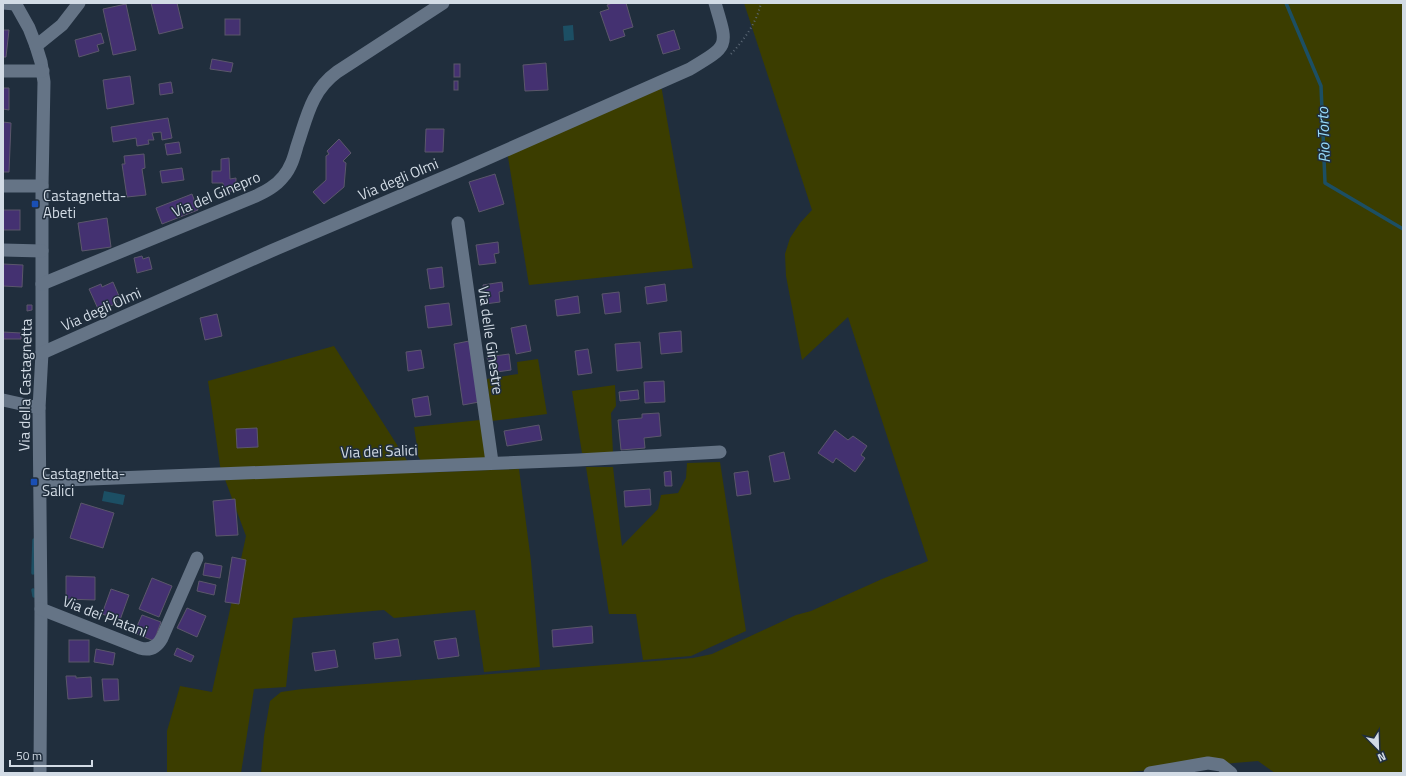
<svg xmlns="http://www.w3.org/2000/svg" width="1406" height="776" font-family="'Titillium Web',sans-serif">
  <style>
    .green { fill: #3b3d00 }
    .water { fill: #1c4f64 }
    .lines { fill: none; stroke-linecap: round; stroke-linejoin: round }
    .stream { stroke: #1c4f64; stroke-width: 3.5 }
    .building { fill: #443171; stroke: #5b576b }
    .path { stroke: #5c6876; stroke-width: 2; stroke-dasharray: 1 3; stroke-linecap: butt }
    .minor { stroke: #657486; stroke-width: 13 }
    .transit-dot { fill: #1a4fb4; stroke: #202e3d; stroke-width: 1.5 }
    .labels { text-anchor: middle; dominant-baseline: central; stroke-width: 3; stroke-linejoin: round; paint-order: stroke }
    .street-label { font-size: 15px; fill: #d2dbe5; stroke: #202e3d }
    .poi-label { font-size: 15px; fill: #d2dbe5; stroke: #202e3d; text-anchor: start }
    .water-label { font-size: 16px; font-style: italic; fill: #95d9f9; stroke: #202e3d }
  </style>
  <rect width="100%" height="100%" fill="#202e3d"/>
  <!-- green -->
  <g class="green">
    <path d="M744 3H1403V773H1275L1258 761 1116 773H261L264 736 270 701 281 692 302 689 693 658 712 654 796 615 811 611 882 579 928 561 848 317 802 360 786 276 785 254 790 238 800 223 812 210Z"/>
    <path d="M661 85 693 268 529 285 507 151Z"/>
    <path d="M334 346 415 473 519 469 531 561 540 667 484 672 475 610 394 618 384 610 293 618 286 687 254 689 241 773H167V731L180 686 212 692 246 536 220 466 208 381Z"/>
    <path d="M538 359 547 414 492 421 487 379 518 374 517 362Z"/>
    <path d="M615 385 616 406 611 413 613 453H582L572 391Z"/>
    <path d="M480 420 486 459 421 461 413 448 417 446 414 427Z"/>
    <path d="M720 462 746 631 691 656 643 660 636 614H609L586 467H613L622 546 658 509 661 495 678 493 686 478 687 463Z"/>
  </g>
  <!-- water -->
  <g class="water">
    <path d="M573 25 574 40 564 41 563 26Z"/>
    <path d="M104 491 125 495 123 505 102 501Z"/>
  </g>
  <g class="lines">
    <!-- stream -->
    <g class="stream">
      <path d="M1286 3 1321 86 1325 183 1403 229"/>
      <path d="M33 573 34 540"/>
      <path d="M33 590 34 596"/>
    </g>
  </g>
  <!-- building -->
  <g class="building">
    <path d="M151 3H177L183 28 159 34Z"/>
    <path d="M612 3H626L633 27 623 30 625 36 610 41 600 12 609 9 607 5Z"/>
    <path d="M126 4 136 50 113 55 103 9Z"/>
    <rect x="225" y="19" width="15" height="16"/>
    <path d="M3 30H9L6 57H3Z"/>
    <path d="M674 30 680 49 663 54 657 35Z"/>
    <path d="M101 33 104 43 97 45 99 51 79 57 75 40Z"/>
    <path d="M212 59 233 63 231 72 210 69Z"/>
    <path d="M546 63 548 90 525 91 523 65Z"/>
    <rect x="454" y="64" width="6" height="13"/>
    <path d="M130 76 134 104 107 109 103 80Z"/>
    <rect x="454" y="81" width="4" height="9"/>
    <path d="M171 82 173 93 160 95 159 84Z"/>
    <path d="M3 88H9V110L3 109Z"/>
    <path d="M168 118 172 138 162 140 161 132 152 133 154 140H148L149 144 137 146 136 138 113 142 111 127Z"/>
    <path d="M3 122 11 123 9 172H3Z"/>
    <path d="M426 129H444L443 152H425Z"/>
    <path d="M339 139 351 153 343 161 346 163 344 187 324 204 313 192 326 180V156L329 154 327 151Z"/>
    <path d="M179 142 181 153 167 155 165 144Z"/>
    <path d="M144 154 145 168 142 169 146 195 127 197 122 164H125L124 156Z"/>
    <path d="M229 158 230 179 236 178V191L224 192 223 183H212V171H221V159Z"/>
    <path d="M182 168 184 180 162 183 160 171Z"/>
    <path d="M495 174 504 204 479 212 469 182Z"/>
    <path d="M192 194 198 210 162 224 156 208Z"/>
    <rect x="3" y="210" width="17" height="20"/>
    <path d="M107 218 111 247 82 251 78 223Z"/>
    <path d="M498 242 499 253 494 254 496 263 479 265 476 245Z"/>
    <path d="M142 256 143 259 149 257 152 269 137 273 134 258Z"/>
    <path d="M3 264 23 265 22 287 3 286Z"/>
    <path d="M442 267 444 287 430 289 427 269Z"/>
    <path d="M113 282 119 296 115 298 117 303 99 311 89 289 101 284 102 287Z"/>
    <path d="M502 282 503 291 499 292 500 302 485 304 483 285Z"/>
    <path d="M665 284 667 301 647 304 645 287Z"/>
    <path d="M619 292 621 312 605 314 602 294Z"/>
    <path d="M578 296 580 313 557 316 555 300Z"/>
    <path d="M449 303 452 325 428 328 425 306Z"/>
    <path d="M27 305H32V310L27 311Z"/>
    <path d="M217 314 222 336 205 340 200 318Z"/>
    <path d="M526 325 531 351 516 354 511 328Z"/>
    <path d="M681 331 682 352 661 354 659 333Z"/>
    <path d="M3 332 21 333V339H3Z"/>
    <path d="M469 341 479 402 463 405 454 344Z"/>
    <path d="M640 342 642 368 617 371 615 344Z"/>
    <path d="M588 349 592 373 578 375 575 351Z"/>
    <path d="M421 350 424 368 408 371 406 352Z"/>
    <path d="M509 354 511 370 490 373 487 357Z"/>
    <path d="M664 381 665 402 645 403 644 382Z"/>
    <path d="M638 390 639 399 620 401 619 392Z"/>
    <path d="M428 396 431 415 415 417 412 399Z"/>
    <path d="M659 413 661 436 644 438 645 448 621 450 618 420 642 418V414Z"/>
    <path d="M539 425 542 440 507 446 504 431Z"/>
    <path d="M257 428 258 447 237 448 236 429Z"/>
    <path d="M835 430 848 440 853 436 867 446 861 455 865 458 855 472 836 458 833 463 818 453Z"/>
    <path d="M784 452 790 479 774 482 769 456Z"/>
    <path d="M671 471 672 486H665L664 472Z"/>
    <path d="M748 471 751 494 737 496 734 473Z"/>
    <path d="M650 489 651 505 625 507 624 491Z"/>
    <path d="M235 499 238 535 216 536 213 501Z"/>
    <path d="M81 503 114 513 103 548 70 538Z"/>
    <path d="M232 557 246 560 239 604 225 602Z"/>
    <path d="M205 563 222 566 220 578 203 575Z"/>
    <path d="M66 576 95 577V600L66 599Z"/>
    <path d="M152 578 172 586 159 617 139 609Z"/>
    <path d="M199 581 216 585 214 595 197 591Z"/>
    <path d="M111 589 129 595 120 620 102 614Z"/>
    <path d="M187 608 206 616 197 637 177 628Z"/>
    <path d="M142 615 161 622 154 641 134 633Z"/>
    <path d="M592 626 593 643 553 647 552 630Z"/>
    <path d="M456 638 459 656 438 659 434 641Z"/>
    <path d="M398 639 401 656 375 659 373 643Z"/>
    <rect x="69" y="640" width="20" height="22"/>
    <path d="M177 648 194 656 191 662 174 655Z"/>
    <path d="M96 649 115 653 113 665 94 662Z"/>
    <path d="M335 650 338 667 315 671 312 653Z"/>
    <path d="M66 676H76V678L91 677 92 697 68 699Z"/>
    <path d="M102 679H118L119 700 104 701Z"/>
  </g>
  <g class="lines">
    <!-- path -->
    <path class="path" d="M731 54C744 40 757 22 761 3"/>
    <!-- minor -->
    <g class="minor">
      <path d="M3 3 15 4"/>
      <path d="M15 3 29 28 36 46 41 62 44 82 42 186V353L39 408 41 609 40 773"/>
      <path d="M36 46 62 25 79 3"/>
      <path d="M3 71H43"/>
      <path d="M3 186H42"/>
      <path d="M458 223 492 462"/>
      <path d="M3 250 42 251"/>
      <path d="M42 284 256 196C266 191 276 186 283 177 291 168 294 157 297 146 307 117 311 91 337 72L443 3"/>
      <path d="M42 353 271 251 459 171 690 69C730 45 728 47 715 3"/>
      <path d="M3 400 39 408"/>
      <path d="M40 481 578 460 720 452"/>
      <path d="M41 609 140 648C150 651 157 647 162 638L197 558"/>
      <path d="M1150 773 1208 763 1221 765 1231 773"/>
    </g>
  </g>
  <!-- markers -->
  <g class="transit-dot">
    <rect x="31" y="200" width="8" height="8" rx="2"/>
    <rect x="30" y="478" width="8" height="8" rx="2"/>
  </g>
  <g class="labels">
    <!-- street labels -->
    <g class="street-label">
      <text transform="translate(398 179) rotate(-23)">Via degli Olmi</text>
      <text transform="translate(216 194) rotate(-23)">Via del Ginepro</text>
      <text transform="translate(101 309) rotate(-24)">Via degli Olmi</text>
      <text transform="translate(491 340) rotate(82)">Via delle Ginestre</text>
      <text transform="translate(25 385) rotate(-89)">Via della Castagnetta</text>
      <text transform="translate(379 451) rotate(-2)">Via dei Salici</text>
      <text transform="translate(105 616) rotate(21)">Via dei Platani</text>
    </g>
    <!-- poi labels -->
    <g class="poi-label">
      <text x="43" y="195">Castagnetta-<tspan x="43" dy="17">Abeti</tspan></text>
      <text x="42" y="473">Castagnetta-<tspan x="42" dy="17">Salici</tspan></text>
    </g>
    <!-- water labels -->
    <g class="water-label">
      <text transform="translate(1323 135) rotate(-92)">Rio Torto</text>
    </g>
  </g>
  <!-- border -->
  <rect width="1406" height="776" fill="none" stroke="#d2dbe5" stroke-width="8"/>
  <!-- north arrow -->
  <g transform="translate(1378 748) rotate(157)" stroke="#202e3d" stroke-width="3" paint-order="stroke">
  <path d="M0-3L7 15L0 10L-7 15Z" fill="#d2dbe5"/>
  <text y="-6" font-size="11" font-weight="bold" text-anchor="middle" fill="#d2dbe5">N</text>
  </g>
  <!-- scale -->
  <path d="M10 760v6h82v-6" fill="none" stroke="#d2dbe5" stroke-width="2"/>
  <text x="16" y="760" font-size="12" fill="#d2dbe5" stroke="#202e3d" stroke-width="3" paint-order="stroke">50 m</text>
</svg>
